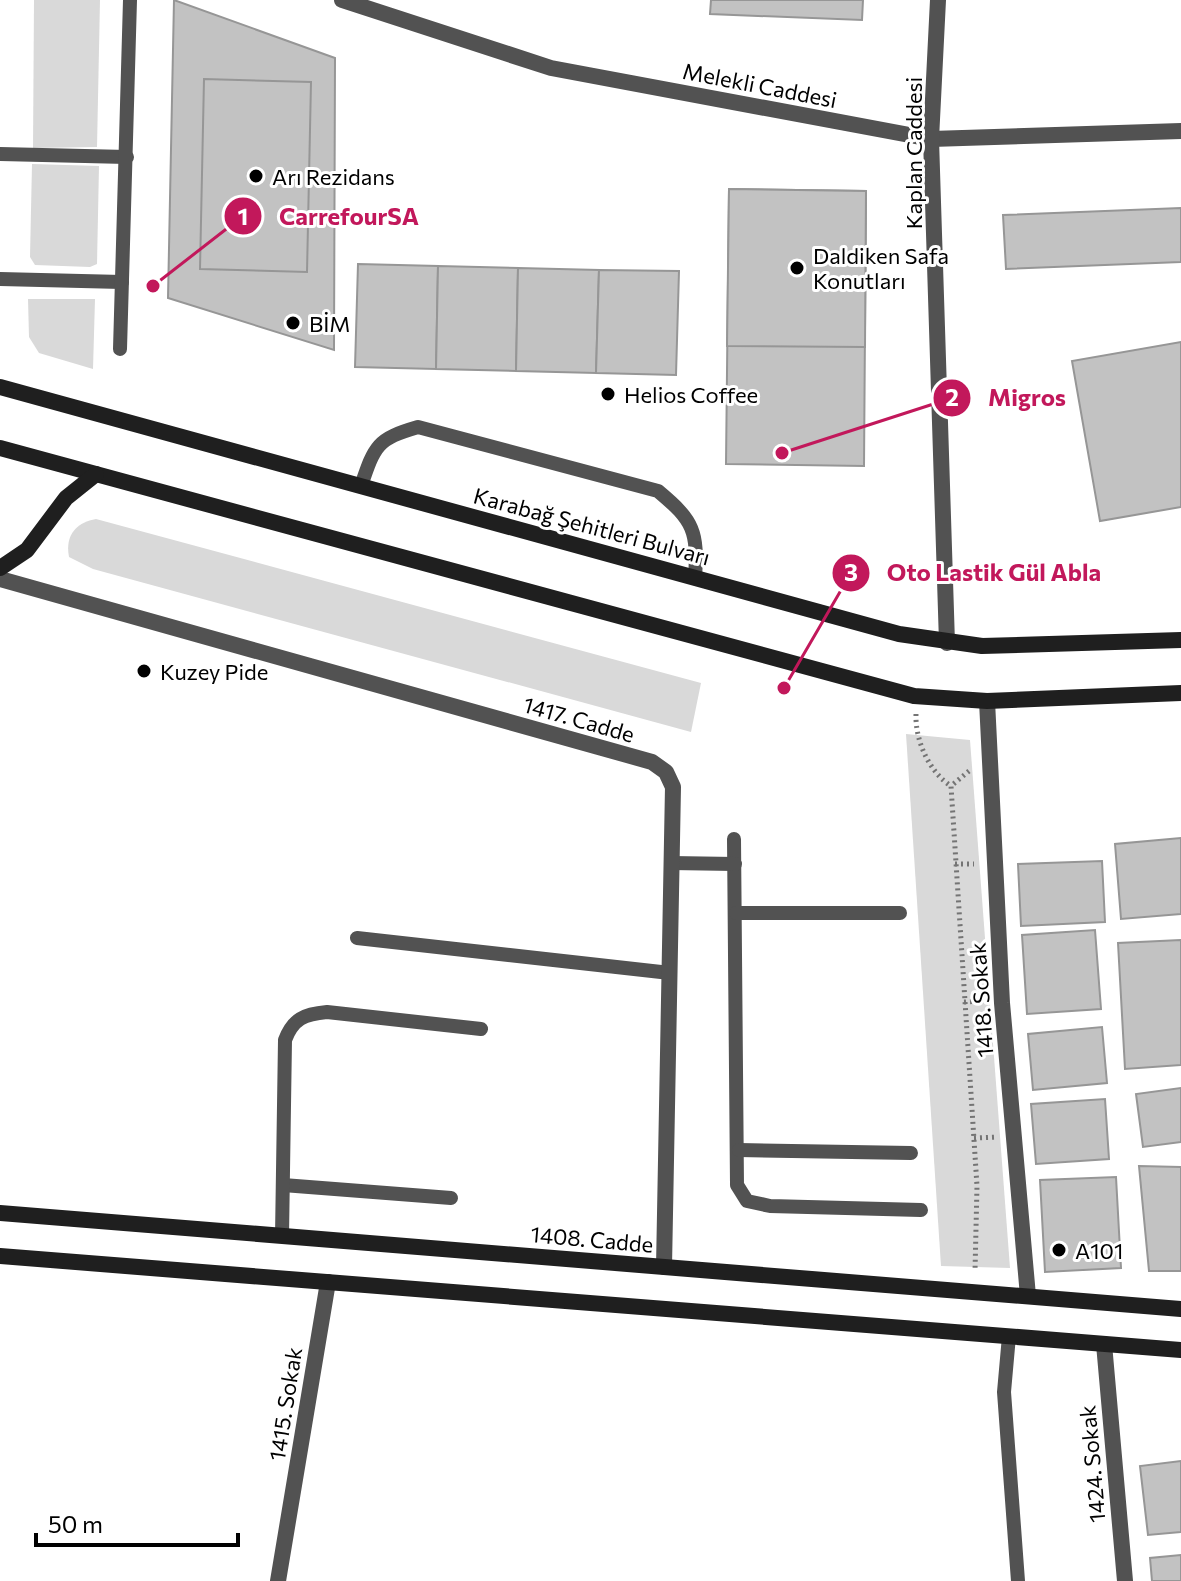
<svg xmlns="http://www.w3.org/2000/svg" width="1181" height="1581" font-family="Commissioner,sans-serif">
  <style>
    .green { fill: #d9d9d9 }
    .building { fill: #c2c2c2; stroke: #969696; stroke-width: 2 }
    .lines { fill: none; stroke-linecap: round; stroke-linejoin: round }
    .path { stroke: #747474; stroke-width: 5; stroke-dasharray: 2 4; stroke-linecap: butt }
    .service { stroke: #525252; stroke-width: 14 }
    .pedestrian { stroke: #525252; stroke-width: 16 }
    .minor { stroke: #525252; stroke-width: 16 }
    .tertiary { stroke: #525252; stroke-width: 16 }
    .secondary { stroke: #1f1f1f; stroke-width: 16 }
    .poi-dot { fill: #000; stroke: #fff; stroke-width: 3 }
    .labels { text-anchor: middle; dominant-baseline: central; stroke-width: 6; stroke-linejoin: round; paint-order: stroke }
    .street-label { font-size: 22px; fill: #000; stroke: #fff }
    .poi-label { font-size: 22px; fill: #000; stroke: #fff; text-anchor: start }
    .leader { fill: none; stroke: #c2185b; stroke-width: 3 }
    .callout-dot { fill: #c2185b; stroke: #fff; stroke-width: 3 }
    .mark-label { font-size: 24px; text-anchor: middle; font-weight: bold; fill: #fff }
    .callout-label { font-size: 24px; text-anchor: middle; font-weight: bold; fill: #c2185b; stroke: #fff; stroke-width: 6; stroke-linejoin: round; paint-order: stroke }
  </style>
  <rect width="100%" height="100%" fill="#fff"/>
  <!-- green -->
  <g class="green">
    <path d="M34 0H100L97 147 33 148Z"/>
    <path d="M32 164 99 166 97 264 90 267 35 265 30 257Z"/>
    <path d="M28 299H95L93 369 39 353 29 337Z"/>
    <path d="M96 519 701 683 691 732 93 569 69 557C65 536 75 523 96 519Z"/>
    <path d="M906 734 970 740 1010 1268 941 1266Z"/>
  </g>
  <!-- building -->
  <g class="building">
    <path d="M174 0 335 58 334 350 168 298Z"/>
    <path d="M711 0H863L862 20 710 14Z"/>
    <path d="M204 79 311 82 307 272 200 269Z"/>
    <path d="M729 189 866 191 864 466 726 464Z"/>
    <path d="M729 189 866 191 865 347 727 346Z"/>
    <path d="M1181 208V262L1006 269 1003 215Z"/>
    <path d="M358 264 438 266 436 369 355 367Z"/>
    <path d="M438 266 518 268 516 371 436 369Z"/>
    <path d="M518 268 599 270 596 373 516 371Z"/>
    <path d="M599 270 679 271 676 375 596 373Z"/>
    <path d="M1181 342V507L1100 521 1072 361Z"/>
    <path d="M1181 838V914L1121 919 1115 844Z"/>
    <path d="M1102 861 1105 922 1021 926 1018 864Z"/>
    <path d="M1095 930 1101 1009 1027 1014 1022 935Z"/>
    <path d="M1181 940V1065L1125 1069 1118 943Z"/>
    <path d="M1102 1027 1107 1083 1033 1090 1028 1034Z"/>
    <path d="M1181 1088V1142L1143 1147 1136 1094Z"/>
    <path d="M1105 1099 1109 1159 1036 1164 1031 1104Z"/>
    <path d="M1139 1166 1181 1167V1271H1149Z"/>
    <path d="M1116 1177 1121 1268 1045 1272 1040 1180Z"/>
    <path d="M1181 1461V1532L1148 1535 1140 1466Z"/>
    <path d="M1181 1555V1581H1152L1150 1558Z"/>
  </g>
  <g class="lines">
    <!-- path -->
    <g class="path">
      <path d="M916 714C915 740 929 772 951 786"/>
      <path d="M969 771 951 786 977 1186 975 1271"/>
      <path d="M955 864H974"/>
      <path d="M964 1002 983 1001"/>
      <path d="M974 1138 997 1137"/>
    </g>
    <!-- service -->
    <g class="service">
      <path d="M0 154 127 157"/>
      <path d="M0 279 122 282"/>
      <path d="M120 349 130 0"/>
      <path d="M361 486C375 445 377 439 418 427L658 491C694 521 698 531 695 578"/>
      <path d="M734 839 737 1185 747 1201 770 1206 921 1210"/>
      <path d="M671 863 735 864"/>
      <path d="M736 913H900"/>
      <path d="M357 938 670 973"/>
      <path d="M739 1150 911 1153"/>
      <path d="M283 1185 451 1198"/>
      <path d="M282 1236 285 1040C293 1019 304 1014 327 1012L481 1029"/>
      <path d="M1009 1336 1004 1392 1018 1581"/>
    </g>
    <!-- pedestrian -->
    <path class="pedestrian" d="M1104 1344 1125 1581"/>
    <!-- minor -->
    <g class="minor">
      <path d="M987 701 1002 1003 1028 1296"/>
      <path d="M278 1581 328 1282"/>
    </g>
    <!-- tertiary -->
    <g class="tertiary">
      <path d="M342 0 551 68 931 139 1181 131"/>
      <path d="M938 0 931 139 947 643"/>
      <path d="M0 579 652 762 666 772 673 787 664 1267"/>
    </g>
    <!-- secondary -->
    <g class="secondary">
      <path d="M0 387 899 634 982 646 1181 640"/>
      <path d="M0 448 914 696 987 701 1181 693"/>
      <path d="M0 568 27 550 66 498 96 474"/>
      <path d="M0 1213 1181 1309"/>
      <path d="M0 1256 1181 1350"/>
    </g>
  </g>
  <!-- markers -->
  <g class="poi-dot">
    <circle cx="256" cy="176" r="8"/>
    <circle cx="797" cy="268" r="8"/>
    <circle cx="293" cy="323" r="8"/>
    <circle cx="608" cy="394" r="8"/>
    <circle cx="144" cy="671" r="8"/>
    <circle cx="1059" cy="1250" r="8"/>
  </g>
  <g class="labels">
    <!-- street labels -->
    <g class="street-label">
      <text transform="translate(760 85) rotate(11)">Melekli Caddesi</text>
      <text transform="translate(913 153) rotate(-90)">Kaplan Caddesi</text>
      <text transform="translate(592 526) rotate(15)">Karabağ Şehitleri Bulvarı</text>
      <text transform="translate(579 719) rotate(16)">1417. Cadde</text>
      <text transform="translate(981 1000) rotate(-94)">1418. Sokak</text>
      <text transform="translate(592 1239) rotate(5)">1408. Cadde</text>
      <text transform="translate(285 1404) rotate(-81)">1415. Sokak</text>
      <text transform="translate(1092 1464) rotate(-95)">1424. Sokak</text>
    </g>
    <!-- poi labels -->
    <g class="poi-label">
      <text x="272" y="176">Arı Rezidans</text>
      <text x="813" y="255">Daldiken Safa<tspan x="813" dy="25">Konutları</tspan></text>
      <text x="309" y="323">BİM</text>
      <text x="624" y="394">Helios Coffee</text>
      <text x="160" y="671">Kuzey Pide</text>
      <text x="1075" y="1250">A101</text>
    </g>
  </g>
  <!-- callouts -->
  <path class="leader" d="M153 286L243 216M782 453L952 398M784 688L851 573"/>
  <g class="callout-dot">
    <circle cx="153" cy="286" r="8"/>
    <circle cx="782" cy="453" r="8"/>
    <circle cx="784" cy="688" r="8"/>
    <circle cx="243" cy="216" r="20"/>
    <circle cx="952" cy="398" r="20"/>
    <circle cx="851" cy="573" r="20"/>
  </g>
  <g class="mark-label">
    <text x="243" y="225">1</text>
    <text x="952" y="406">2</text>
    <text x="851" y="581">3</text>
  </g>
  <g class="callout-label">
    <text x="349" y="225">CarrefourSA</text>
    <text x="1027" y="406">Migros</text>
    <text x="994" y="581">Oto Lastik Gül Abla</text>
  </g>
  <!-- scale -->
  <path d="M36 1533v12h202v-12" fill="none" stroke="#000000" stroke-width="4"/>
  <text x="48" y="1533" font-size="24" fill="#000000" stroke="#ffffff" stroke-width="6" paint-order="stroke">50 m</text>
</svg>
